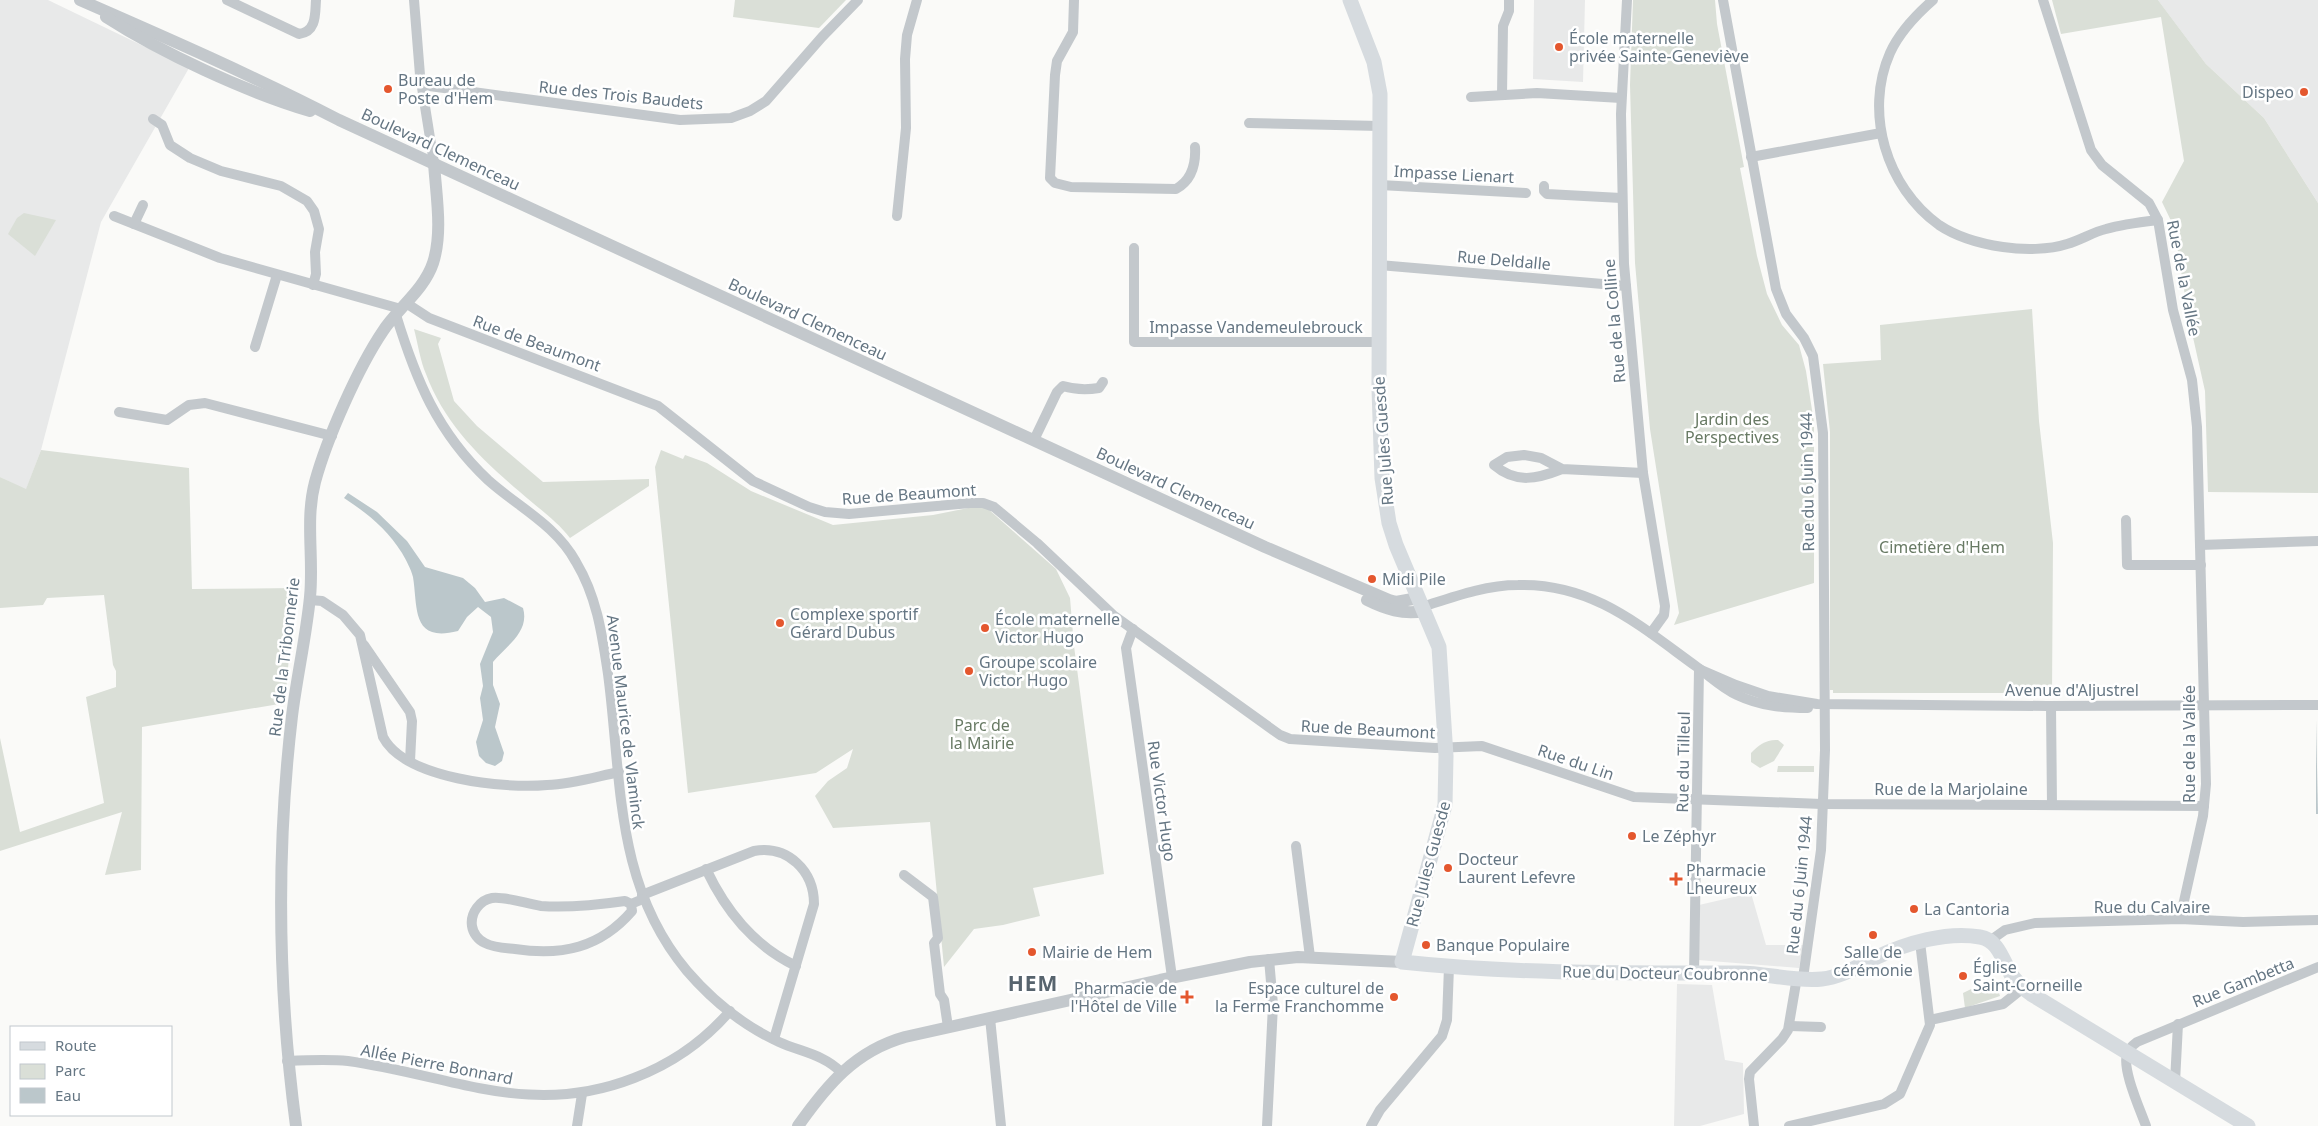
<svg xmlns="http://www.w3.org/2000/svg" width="2318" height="1126" font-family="'Noto Sans',sans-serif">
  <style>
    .built { fill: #e8e9e9 }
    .green { fill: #dadfd7 }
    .water { fill: #bbc7cb }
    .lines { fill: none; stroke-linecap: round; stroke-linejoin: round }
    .minor { stroke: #c3c8cc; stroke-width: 10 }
    .tertiary { stroke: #c3c8cc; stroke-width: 12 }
    .secondary { stroke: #d6dbdf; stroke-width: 15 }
    .poi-dot { fill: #e4572e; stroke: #fff; stroke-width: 2 }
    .labels { text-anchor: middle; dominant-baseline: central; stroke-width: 5; stroke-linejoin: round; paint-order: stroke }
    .poi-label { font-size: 16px; fill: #657683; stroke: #fff; text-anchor: start }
    .street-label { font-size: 16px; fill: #657683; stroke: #fff }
    .park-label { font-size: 16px; fill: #687a64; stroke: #fff }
    .district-label { font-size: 21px; font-weight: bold; letter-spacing: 1px; fill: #57646e; stroke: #fff }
  </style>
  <rect width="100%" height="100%" fill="#fafaf8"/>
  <!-- built -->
  <g class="built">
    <path d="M0 0H48L189 68 101 222 41 450 26 490 0 477Z"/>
    <path d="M1534 0H1585L1583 82 1533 79Z"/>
    <path d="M2158 0H2318V203L2264 118 2206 64Z"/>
    <path d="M1751 893 1766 945H1803L1799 968 1698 960 1699 905Z"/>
    <path d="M1677 984 1712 985 1725 1060 1743 1063 1744 1114 1700 1126H1674Z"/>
  </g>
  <!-- green -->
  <g class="green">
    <path d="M735 0H846L819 28 733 17Z"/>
    <path d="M1633 0H1715L1717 24 1744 167 1740 168 1757 256 1767 294 1782 325 1799 345 1806 371 1814 423V583L1674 625 1679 613 1650 429 1635 263 1630 85Z"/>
    <path d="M2052 0H2158L2206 64 2264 118 2318 203V493L2208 492 2205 391 2188 315 2174 227 2162 202 2184 161 2161 17 2061 34Z"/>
    <path d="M24 213 56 220 35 256 8 234 17 218Z"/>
    <path d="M2032 309 2039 421 2053 543 2052 693H1833V690H1830V432L1823 364 1881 360 1880 325Z"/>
    <path d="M414 329 441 338 438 344 454 401 477 426 543 482 649 479V486L570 538C556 520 538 508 520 492 481 459 444 423 426 374 420 360 418 344 414 329Z"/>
    <path d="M41 450 189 468 192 589 295 588 285 703 142 727 141 870 105 875 122 812 0 851V738L20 832 104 803 86 697 116 687V671L113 665 104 595 47 598 43 605 0 608V477L26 489Z"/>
    <path d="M661 450 683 459 685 455 707 463 751 491 833 525 933 515 978 506 987 508 1056 569 1070 598 1074 646 1104 874 1033 888 1040 916 1003 925 974 929 944 967 930 822 833 828 815 796 828 781 847 768 853 749 816 773 688 793 655 467Z"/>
    <path d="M1778 740 1784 745 1774 761 1760 768 1751 762V753C1758 745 1767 739 1778 740Z"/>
    <path d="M1778 766H1814V772H1777Z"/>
    <path d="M1994 978 2000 996 1965 1008 1963 993Z"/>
  </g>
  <!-- water -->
  <g class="water">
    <path d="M348 493 377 512 407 541 425 567 463 578 475 588 485 602 504 598 523 608C530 632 506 646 493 662V685L500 704 495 727 504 753 502 761 495 766 486 763 479 756 476 742 483 720 480 698 483 686 480 664 493 632 491 617 478 607 467 617 458 631C411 643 418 608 413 577 411 569 406 560 402 553 387 529 367 513 344 498Z"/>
    <path d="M2316 720 2318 814H2316Z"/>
  </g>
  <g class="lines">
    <!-- minor -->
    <g class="minor">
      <path d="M227 0 299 34C317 32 315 13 316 0"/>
      <path d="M414 0 420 75 434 163"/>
      <path d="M1074 0 1073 32 1057 61 1055 75 1050 178 1055 183 1071 187 1176 189C1192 180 1196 164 1195 147"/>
      <path d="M1627 0 1621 114 1624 264 1643 473 1665 606 1664 615 1651 633"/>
      <path d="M1723 0 1776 289 1786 314 1804 338 1813 356 1823 433 1825 750 1821 850 1803 978 1796 983 1788 1030 1782 1039 1750 1072 1749 1079 1754 1126"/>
      <path d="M1933 0C1917 14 1899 33 1890 53 1864 112 1886 187 1939 225 1957 237 1982 244 2003 247 2023 250 2049 250 2067 244 2081 240 2093 232 2106 229 2123 224 2141 222 2158 220"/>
      <path d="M2043 0 2091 150 2102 165 2149 203 2158 220 2173 310 2192 380 2197 427 2206 784 2203 816 2180 919"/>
      <path d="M422 85 680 120 731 118 750 111 766 101 822 37 858 0"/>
      <path d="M1502 95 1503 26 1509 11V0"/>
      <path d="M1471 97 1537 93 1621 98"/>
      <path d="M153 119 162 125 170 145 190 158 221 171 281 186 307 201 314 211 319 229 315 252 316 274 313 285"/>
      <path d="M1249 123 1380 126"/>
      <path d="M1751 157 1881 133"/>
      <path d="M1380 185 1526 193"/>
      <path d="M1544 186V191L1547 194 1621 198"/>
      <path d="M114 216 220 258 401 309"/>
      <path d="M897 216 906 128 905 59 907 35 917 0"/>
      <path d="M134 224 143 205"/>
      <path d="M1134 248V342H1378"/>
      <path d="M1379 265 1626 286"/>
      <path d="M406 303 429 318 658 406 753 481 809 507 825 512 849 514 970 503H983L994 507 1037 543 1113 615 1280 735 1290 739 1435 748 1482 746 1634 797 1822 804 2204 806"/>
      <path d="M396 315C416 380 437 432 488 480 518 507 556 525 576 562 597 597 602 634 608 674 622 779 614 884 687 971 712 1000 744 1026 779 1042 801 1052 823 1054 841 1072"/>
      <path d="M255 347 277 275"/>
      <path d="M119 412 167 420 189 405 205 403 332 436"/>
      <path d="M1034 440 1057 392 1063 386C1076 390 1086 390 1099 388L1103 382"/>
      <path d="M1562 469C1537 479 1516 484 1494 465L1507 457 1524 455 1541 458 1562 469 1643 473"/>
      <path d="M2126 520 2127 565H2201"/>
      <path d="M2200 545 2318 541"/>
      <path d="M310 600 322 601 343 615 360 635 383 737C405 779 505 789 547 785 572 784 595 777 619 772"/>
      <path d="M1422 607C1453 597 1485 585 1518 585 1593 583 1640 626 1697 667 1711 677 1722 688 1737 695 1760 706 1783 708 1808 708"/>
      <path d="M1133 629 1126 648 1172 977"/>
      <path d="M364 645 410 712 412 721 410 761"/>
      <path d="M1699 669 1736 685 1768 696 1817 704 2047 706 2318 705"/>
      <path d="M2051 706 2052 805"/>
      <path d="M1296 846 1310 957"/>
      <path d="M706 869C726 911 753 945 796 966"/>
      <path d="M904 875 933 897 938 938 934 943 940 994 944 1000 948 1027"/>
      <path d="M642 895 754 851C788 845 814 871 814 904L774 1039"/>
      <path d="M631 904 632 911C600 948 562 956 515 949 505 948 494 948 485 943 478 940 473 933 472 926 470 913 480 900 492 898 505 896 527 904 541 906 569 908 597 905 625 901L631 904 643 899"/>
      <path d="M1991 940 2005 930 2035 923 2180 919 2243 922 2318 920"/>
      <path d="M1694 975 1699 669"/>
      <path d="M990 1018 1001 1126"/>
      <path d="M1930 1020 2003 1004 2023 988"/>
      <path d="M1790 1026 1821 1027"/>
      <path d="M287 1061C308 1060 328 1059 348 1061 451 1075 529 1119 634 1078 671 1064 704 1041 730 1011"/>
      <path d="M2175 1082 2178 1024"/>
      <path d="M577 1126 582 1094"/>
      <path d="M1267 1126 1273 1005 1269 959"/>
      <path d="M1371 1126 1380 1110 1442 1036 1447 1020 1449 967"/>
      <path d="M1789 1126 1884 1104 1900 1094 1930 1025 1920 942"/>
      <path d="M2146 1126C2140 1109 2122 1070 2127 1054 2128 1049 2133 1045 2137 1042L2318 967"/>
    </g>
    <!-- tertiary -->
    <g class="tertiary">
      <path d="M80 0C167 38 254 76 339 120L1265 547 1389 600 1396 602 1418 598"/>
      <path d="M106 17C162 53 246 92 310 111"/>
      <path d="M1367 600C1385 609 1403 615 1424 611"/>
      <path d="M296 1126C278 990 276 852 292 716 297 676 306 637 310 597 314 558 305 520 315 482 327 438 358 368 383 331 398 308 424 290 433 263 443 232 436 195 434 163"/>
      <path d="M798 1126C827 1085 855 1051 905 1037L1160 980 1250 962 1298 957 1402 962"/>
    </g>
    <!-- secondary -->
    <path class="secondary" d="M1350 0 1374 62 1380 94 1379 389 1382 478 1389 523 1396 545 1439 647 1446 756 1445 805 1402 962C1514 974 1627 973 1739 973 1766 973 1795 982 1822 979 1842 977 1860 965 1877 957 1907 943 1947 931 1980 937 1999 940 2003 962 2012 976 2018 983 2024 989 2031 994L2248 1126"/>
  </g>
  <!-- markers -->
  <g class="poi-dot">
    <circle cx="1559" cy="47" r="5"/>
    <circle cx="388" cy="89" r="5"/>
    <circle cx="2304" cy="92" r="5"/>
    <circle cx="1372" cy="579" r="5"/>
    <circle cx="780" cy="623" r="5"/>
    <circle cx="985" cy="628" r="5"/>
    <circle cx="969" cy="671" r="5"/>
    <circle cx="1632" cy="836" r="5"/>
    <circle cx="1448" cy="868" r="5"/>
    <path d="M1673.5 871.5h5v5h5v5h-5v5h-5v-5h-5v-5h5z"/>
    <circle cx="1914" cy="909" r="5"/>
    <circle cx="1873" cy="935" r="5"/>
    <circle cx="1426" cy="945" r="5"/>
    <circle cx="1032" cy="952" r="5"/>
    <circle cx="1963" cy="976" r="5"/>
    <path d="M1184.5 989.5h5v5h5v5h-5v5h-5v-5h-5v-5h5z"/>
    <circle cx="1394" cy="997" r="5"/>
  </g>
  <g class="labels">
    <!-- poi labels -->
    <g class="poi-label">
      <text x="1569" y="38">École maternelle<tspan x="1569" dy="18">privée Sainte-Geneviève</tspan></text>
      <text x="398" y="80">Bureau de<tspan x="398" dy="18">Poste d'Hem</tspan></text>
      <text x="2294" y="92" text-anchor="end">Dispeo</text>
      <text x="1382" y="579">Midi Pile</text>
      <text x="790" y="614">Complexe sportif<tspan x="790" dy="18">Gérard Dubus</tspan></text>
      <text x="995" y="619">École maternelle<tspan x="995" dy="18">Victor Hugo</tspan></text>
      <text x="979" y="662">Groupe scolaire<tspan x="979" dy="18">Victor Hugo</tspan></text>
      <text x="1642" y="836">Le Zéphyr</text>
      <text x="1458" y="859">Docteur<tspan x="1458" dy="18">Laurent Lefevre</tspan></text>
      <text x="1686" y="870">Pharmacie<tspan x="1686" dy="18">Lheureux</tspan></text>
      <text x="1924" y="909">La Cantoria</text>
      <text x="1436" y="945">Banque Populaire</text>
      <text x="1042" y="952">Mairie de Hem</text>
      <text x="1873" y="952" text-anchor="middle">Salle de<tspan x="1873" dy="18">cérémonie</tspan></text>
      <text x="1973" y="967">Église<tspan x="1973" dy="18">Saint-Corneille</tspan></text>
      <text x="1177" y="988" text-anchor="end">Pharmacie de<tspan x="1177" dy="18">l'Hôtel de Ville</tspan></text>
      <text x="1384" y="988" text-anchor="end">Espace culturel de<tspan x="1384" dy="18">la Ferme Franchomme</tspan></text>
    </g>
    <!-- street labels -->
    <g class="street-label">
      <text transform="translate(621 95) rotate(6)">Rue des Trois Baudets</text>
      <text transform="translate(441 149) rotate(25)">Boulevard Clemenceau</text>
      <text transform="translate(1454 174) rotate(3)">Impasse Lienart</text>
      <text transform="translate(1504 260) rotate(5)">Rue Deldalle</text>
      <text transform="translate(2184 278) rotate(79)">Rue de la Vallée</text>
      <text transform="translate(808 319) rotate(25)">Boulevard Clemenceau</text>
      <text transform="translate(1614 321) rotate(-95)">Rue de la Colline</text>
      <text x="1256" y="327">Impasse Vandemeulebrouck</text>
      <text transform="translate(537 343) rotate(20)">Rue de Beaumont</text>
      <text transform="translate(1383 441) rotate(-94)">Rue Jules Guesde</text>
      <text transform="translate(1807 482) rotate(-91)">Rue du 6 Juin 1944</text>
      <text transform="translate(1176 488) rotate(25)">Boulevard Clemenceau</text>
      <text transform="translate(909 494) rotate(-4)">Rue de Beaumont</text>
      <text transform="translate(284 657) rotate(-83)">Rue de la Tribonnerie</text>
      <text x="2072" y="690">Avenue d'Aljustrel</text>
      <text transform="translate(626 722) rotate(83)">Avenue Maurice de Vlaminck</text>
      <text transform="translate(1368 729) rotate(3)">Rue de Beaumont</text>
      <text transform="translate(2189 744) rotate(-90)">Rue de la Vallée</text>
      <text transform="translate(1576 762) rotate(19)">Rue du Lin</text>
      <text transform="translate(1683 762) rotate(-89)">Rue du Tilleul</text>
      <text x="1951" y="789">Rue de la Marjolaine</text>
      <text transform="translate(1162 801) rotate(82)">Rue Victor Hugo</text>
      <text transform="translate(1428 864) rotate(-75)">Rue Jules Guesde</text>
      <text transform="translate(1799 885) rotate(-84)">Rue du 6 Juin 1944</text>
      <text x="2152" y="907">Rue du Calvaire</text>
      <text transform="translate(1665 973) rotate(1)">Rue du Docteur Coubronne</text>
      <text transform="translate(2243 982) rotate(-22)">Rue Gambetta</text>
      <text transform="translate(437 1064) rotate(11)">Allée Pierre Bonnard</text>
    </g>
    <!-- park labels -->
    <g class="park-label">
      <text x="1732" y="419">Jardin des<tspan x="1732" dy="18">Perspectives</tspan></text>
      <text x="1942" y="547">Cimetière d'Hem</text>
      <text x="982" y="725">Parc de<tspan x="982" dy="18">la Mairie</tspan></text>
    </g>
    <!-- district labels -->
    <g class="district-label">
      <text x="1033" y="983">HEM</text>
    </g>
  </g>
  <!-- legend -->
  <rect x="10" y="1026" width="162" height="90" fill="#ffffff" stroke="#c1c8cd"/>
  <rect x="20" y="1042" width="25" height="8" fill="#d6dbdf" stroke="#c1c8cd"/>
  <text x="55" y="1051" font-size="15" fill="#657683">Route</text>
  <rect x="20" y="1064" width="25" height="15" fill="#dadfd7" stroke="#c1c8cd"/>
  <text x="55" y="1076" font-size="15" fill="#657683">Parc</text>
  <rect x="20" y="1088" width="25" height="15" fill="#bbc7cb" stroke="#c1c8cd"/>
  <text x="55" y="1101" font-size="15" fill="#657683">Eau</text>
</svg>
